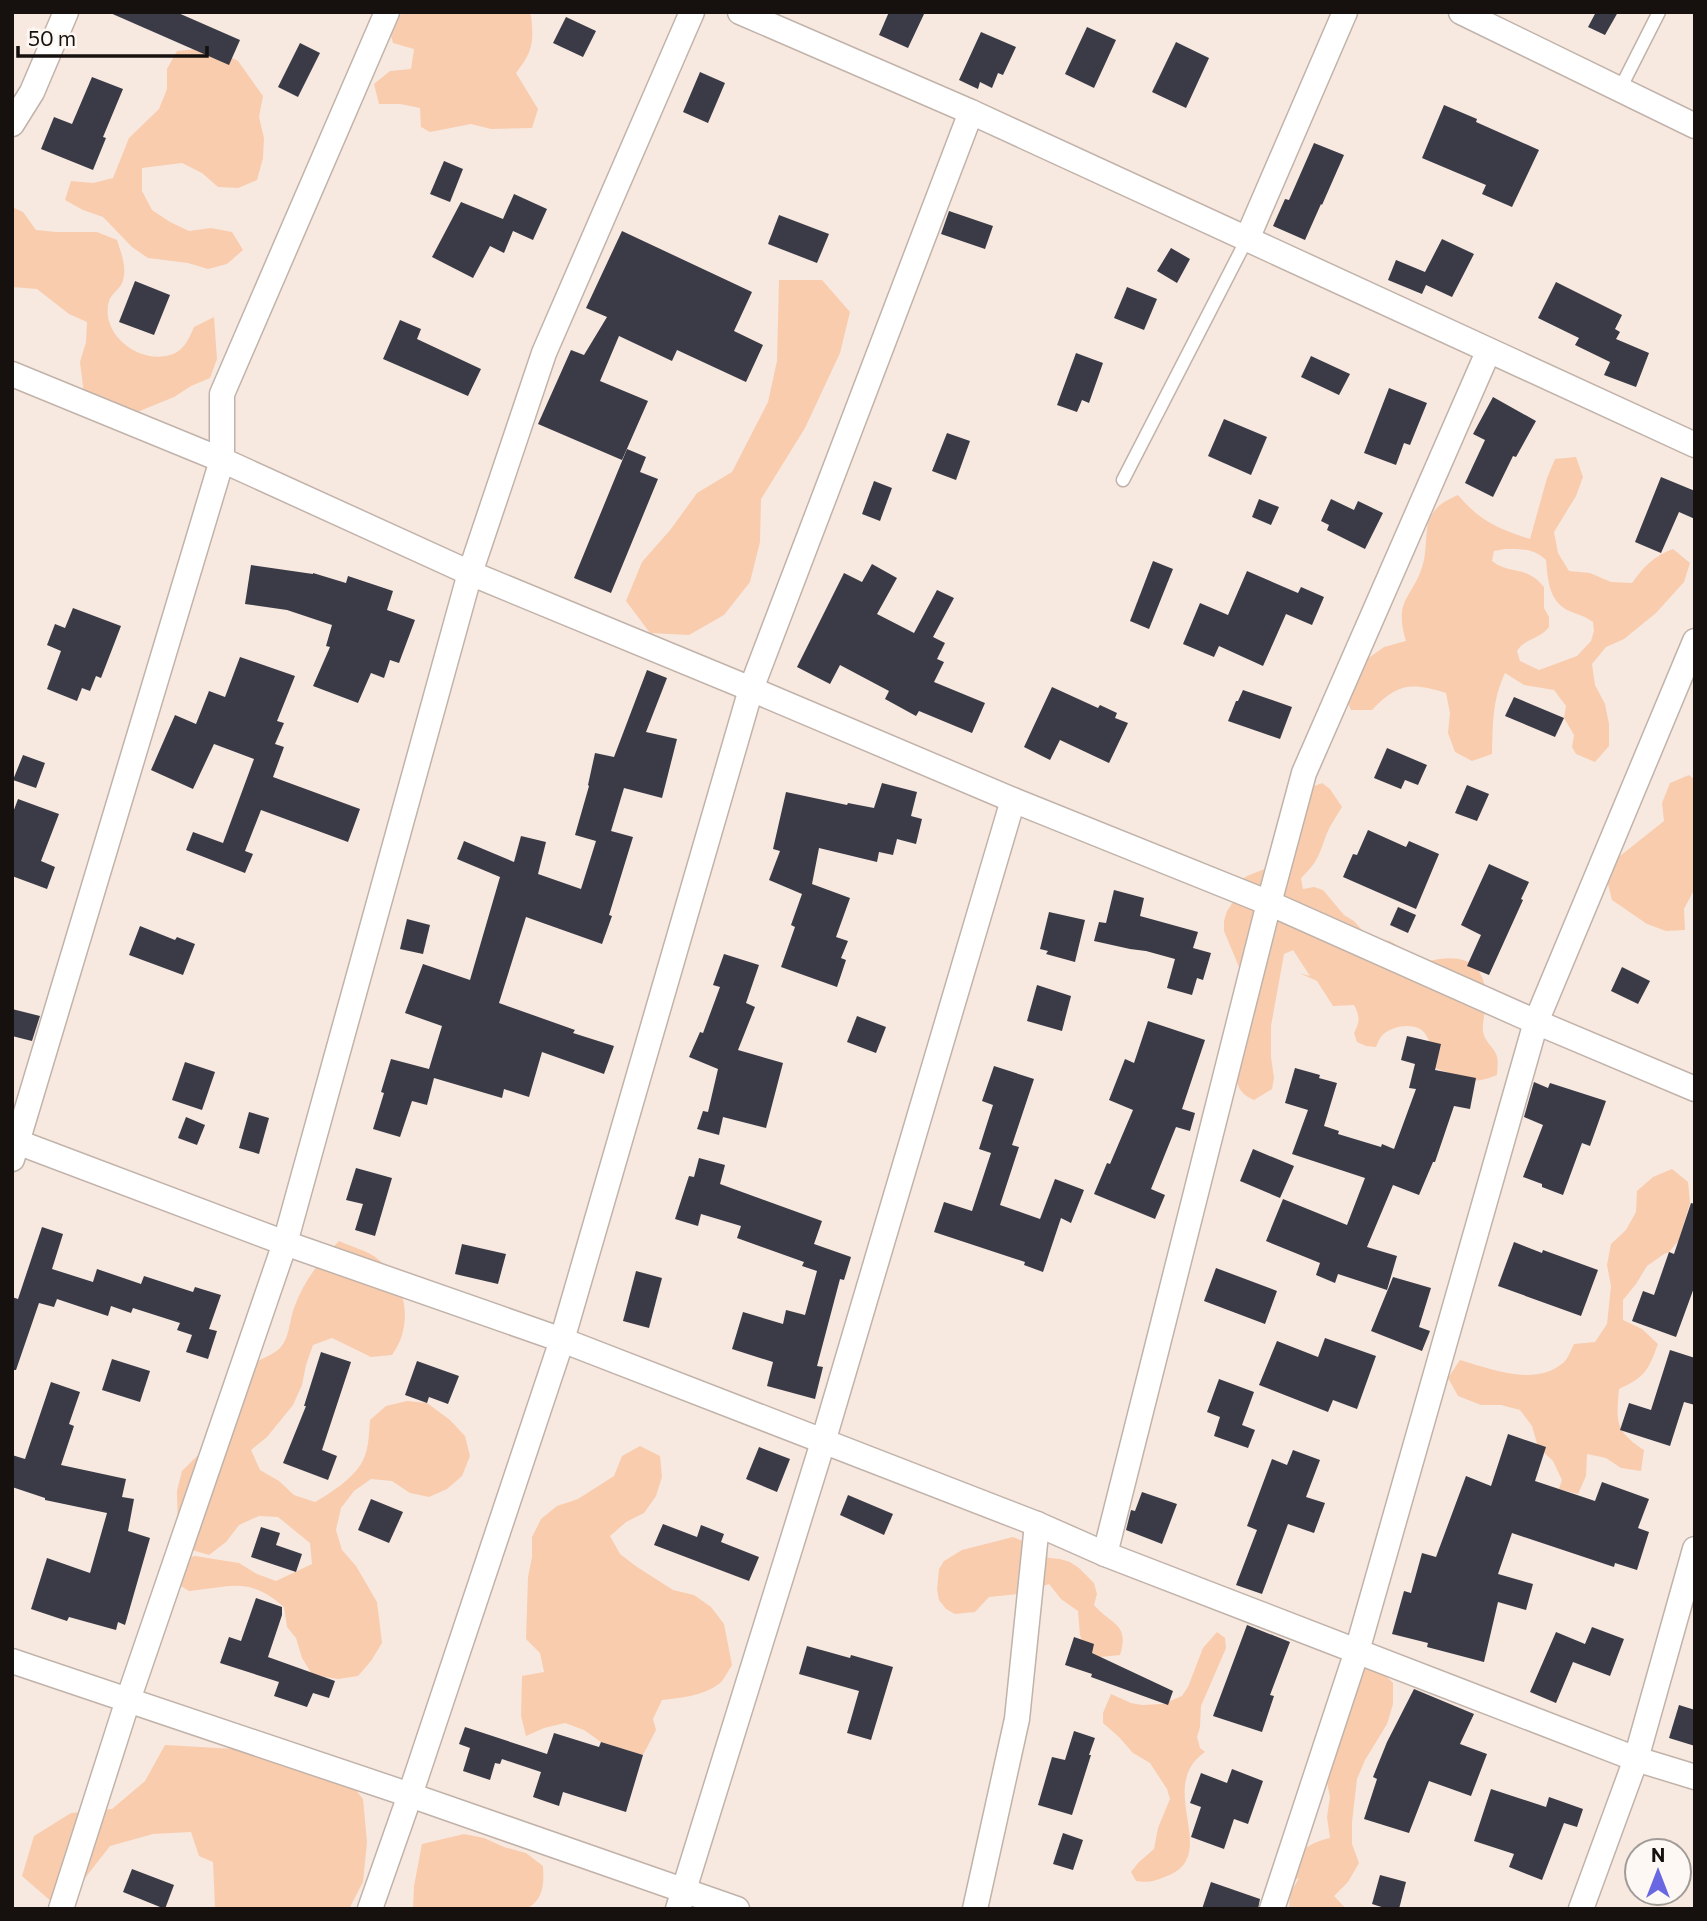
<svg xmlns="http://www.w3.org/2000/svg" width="1707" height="1921" font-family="Commissioner,sans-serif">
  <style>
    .green { fill: #f9ccad; fill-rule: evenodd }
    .building { fill: #3a3b47 }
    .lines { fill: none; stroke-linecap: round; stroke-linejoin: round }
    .service-casing { stroke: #c1b3aa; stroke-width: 15 }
    .minor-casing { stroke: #c1b3aa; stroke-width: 27 }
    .service { stroke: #fff; stroke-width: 12 }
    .minor { stroke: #fff; stroke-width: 24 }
  </style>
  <rect width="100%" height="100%" fill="#f7e9e0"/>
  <!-- green -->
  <g class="green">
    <path d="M406 12H527L531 15C534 42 533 51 516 73L538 109 532 128 491 129 471 124 430 132 421 127 420 108 400 104H379L374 84 390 71 411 69 414 49 393 43 387 22Z"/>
    <path d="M197 49 219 51 238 61 263 96 259 117 264 138 263 158 257 180 238 188 218 187 202 173 182 163 142 168V191L152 210 170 222 189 231 211 228 232 232 243 250 227 264 208 269 188 263 148 258 132 247 103 217 83 210 65 200 71 181 93 183 113 178 129 138 159 109 167 89V69L177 51Z"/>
    <path d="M12 207 23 212 36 230 56 232H97L117 240C121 253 128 269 122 283 119 290 111 294 109 301 100 332 135 362 166 356 183 353 188 341 194 327L214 317 217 359 210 378 191 386 174 397 135 413 85 403 80 362 86 342 87 322 69 314 37 289 12 287Z"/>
    <path d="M779 280H822L850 312 840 353 805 428 761 499 760 542 750 582 724 615 689 635 650 633 626 601 642 562 671 529 697 493 732 472 768 402 777 361Z"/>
    <path d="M1576 457 1583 477 1576 496 1554 532 1558 553 1569 571 1590 573 1611 582 1632 583C1643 567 1654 556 1673 549L1690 563 1684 582 1656 613 1624 639 1606 647 1592 664 1595 685 1605 704 1609 724V746L1595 762 1576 754 1572 747 1574 735 1564 718 1566 706 1554 690 1524 685 1505 673C1492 701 1493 723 1492 754L1472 761 1455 752 1448 733 1450 713 1446 693C1412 682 1397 683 1372 710H1351L1343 691 1349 672 1384 647 1406 641C1393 598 1413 599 1423 564 1427 551 1425 530 1429 520 1435 506 1445 501 1458 495 1481 522 1497 528 1530 539L1547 478 1555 459ZM1505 549C1521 549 1533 548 1546 560 1548 579 1548 599 1567 610 1576 614 1585 616 1593 622L1594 631 1591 641 1577 656 1539 670 1520 661 1517 651C1525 638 1539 640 1549 627V617L1544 608V587C1525 564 1512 576 1492 561L1494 551Z"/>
    <path d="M1689 775 1695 780V888L1684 909 1685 930 1666 931 1647 924 1612 900 1607 880 1615 860 1664 821 1662 803 1670 783Z"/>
    <path d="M1322 783 1330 789 1342 807C1337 815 1331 824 1327 833 1319 854 1319 861 1301 878L1303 889 1314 887 1323 890 1344 915 1354 921 1369 938 1390 941 1425 962C1458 953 1485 958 1486 998 1487 1009 1482 1019 1483 1031 1484 1041 1492 1045 1496 1054 1499 1060 1497 1069 1497 1075 1469 1087 1462 1077 1435 1068 1433 1058 1432 1044 1426 1035 1418 1021 1390 1025 1381 1037 1379 1039 1377 1045 1376 1047L1366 1046 1357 1042 1354 1033C1360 1022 1360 1016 1354 1005L1333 1006 1317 981 1299 973 1310 976 1293 950 1284 954 1271 1026V1057L1274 1078 1272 1089 1254 1100C1243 1095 1238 1090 1236 1077L1241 987 1239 967 1224 931V921L1227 911 1233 902 1238 882 1247 876 1267 868 1312 787Z"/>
    <path d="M1672 1169 1688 1182 1690 1203 1679 1240 1669 1252 1664 1254 1647 1266 1636 1284 1623 1300V1320L1642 1329 1658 1344C1648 1371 1645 1377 1619 1389 1616 1422 1615 1431 1644 1450L1641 1471 1621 1468 1606 1458 1587 1454 1586 1476 1578 1494 1559 1489 1562 1480 1553 1461 1538 1447 1532 1426 1520 1410 1501 1405H1481L1458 1396 1448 1378 1460 1360C1491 1369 1535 1387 1563 1363 1568 1359 1571 1350 1574 1344L1595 1342 1607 1324 1611 1286 1607 1265 1611 1244 1626 1230 1636 1212 1637 1191 1653 1177Z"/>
    <path d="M339 1241C352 1247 369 1251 379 1260 401 1277 410 1309 402 1335 400 1342 396 1349 392 1355L371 1357 332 1338 313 1345 306 1365 302 1385 293 1405 267 1437 251 1450 260 1470 279 1481 294 1495 315 1502C331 1493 357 1476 364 1458 369 1446 369 1433 370 1420L386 1406 407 1401 427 1403 450 1420 465 1436 470 1456 462 1476 447 1489 429 1497 410 1493 392 1481 371 1479 354 1491 341 1508 336 1530 342 1550 356 1566 377 1602 382 1643 371 1661 358 1676 338 1679 319 1676H313L302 1658 296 1638 287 1627 284 1607C248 1576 232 1587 189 1591L171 1580 177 1560 195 1556 239 1563 257 1574 276 1581 312 1564 310 1543 278 1517 259 1516 239 1525 226 1542 209 1555 189 1549 178 1531 177 1491 182 1471 197 1456 216 1447C220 1434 236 1377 243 1371 253 1361 271 1357 280 1348 290 1337 289 1321 294 1308 303 1282 320 1260 339 1241Z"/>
    <path d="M640 1446 660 1456 662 1477 656 1496 644 1513 626 1522 610 1536 620 1554 637 1567 673 1590 694 1595 711 1607 724 1624 732 1665C728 1671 724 1680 719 1684 703 1696 680 1698 662 1700L653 1719 656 1730 643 1755 601 1742 584 1730 565 1723 544 1728 526 1736 521 1716 522 1676 544 1672 540 1653 526 1639 528 1577 532 1557V1537L541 1519 557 1506 578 1499 614 1476 622 1456Z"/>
    <path d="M1013 1537 1032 1545 1049 1558 1060 1559 1070 1562 1079 1568 1094 1583 1097 1594 1094 1605C1111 1625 1130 1623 1120 1655L1100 1657 1091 1653 1084 1645 1080 1635 1078 1611 1061 1599 1049 1584 1019 1594 989 1597 975 1612 955 1614 946 1609 939 1600 937 1590 939 1569 944 1561 962 1550Z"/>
    <path d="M1217 1632 1225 1638 1226 1648 1201 1706 1200 1727 1197 1737 1200 1748 1205 1752C1154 1787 1222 1855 1167 1876 1155 1881 1149 1883 1136 1881L1131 1872 1138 1863 1154 1849 1158 1828 1170 1799 1167 1789 1150 1763 1133 1753 1119 1737 1103 1723V1713L1111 1694 1131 1703 1142 1705 1163 1704 1182 1696 1188 1687 1203 1648Z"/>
    <path d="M1377 1667 1393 1683V1704L1387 1724 1365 1760 1357 1779 1352 1822V1844L1359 1863 1348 1882 1334 1896 1346 1909H1289L1290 1894 1299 1878 1293 1881C1299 1853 1301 1845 1330 1838L1327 1817 1330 1797 1326 1777 1356 1668Z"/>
    <path d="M165 1745 253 1750 336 1765 363 1799 367 1842 363 1882 349 1909H215L213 1862 199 1856 191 1832 153 1834 110 1846 85 1878 53 1903 22 1876 34 1836 71 1813 112 1809 145 1781Z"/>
    <path d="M464 1834 484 1838 504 1847 526 1853 543 1866C544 1884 544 1900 526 1909H413L414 1886 422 1844Z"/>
  </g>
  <!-- building -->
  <g class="building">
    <path d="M108 12H176L240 40 229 65Z"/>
    <path d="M889 12H925L908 48 879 35Z"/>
    <path d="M1596 12H1618L1605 35 1588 27Z"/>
    <path d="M566 17 596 31 583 57 553 43Z"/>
    <path d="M1087 27 1116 40 1094 88 1065 74Z"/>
    <path d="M981 32 1016 47 1003 75 998 73 992 88 980 82 978 89 959 80Z"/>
    <path d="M1176 42 1209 58 1186 108 1152 92Z"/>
    <path d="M300 43 320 53 298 97 278 87Z"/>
    <path d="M700 72 725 83 708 123 683 112Z"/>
    <path d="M92 77 123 89 103 137 106 138 93 170 41 149 54 117 72 124Z"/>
    <path d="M1444 105 1477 119 1476 122 1539 150 1512 207 1482 194 1486 185 1422 158Z"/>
    <path d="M1314 143 1344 155 1322 205 1321 204 1305 240 1273 226 1285 199 1289 200Z"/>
    <path d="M444 161 463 169 450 202 430 194Z"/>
    <path d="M514 194 547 209 533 240 513 231 504 253 490 246 473 278 432 257 461 202 503 219Z"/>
    <path d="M949 211 993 226 985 249 941 234Z"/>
    <path d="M779 215 829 234 817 263 768 244Z"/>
    <path d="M622 231 752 292 734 331 763 345 746 382 677 350 672 361 619 336 600 381 648 401 622 460 538 424 571 350 584 355 607 317 586 308Z"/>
    <path d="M1442 239 1474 254 1452 297 1426 285 1422 294 1388 280 1396 260 1425 272Z"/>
    <path d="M1171 248 1190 259 1177 283 1157 271Z"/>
    <path d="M135 281 170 295 154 335 119 322Z"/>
    <path d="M1556 282 1622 315 1615 329 1620 332 1616 339 1649 353 1636 387 1604 375 1610 362 1575 345 1579 338 1538 318Z"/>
    <path d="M1127 287 1157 299 1144 330 1114 318Z"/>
    <path d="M400 320 421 329 417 339 481 369 468 396 383 359Z"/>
    <path d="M1076 353 1103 363 1089 403 1082 400 1077 412 1057 405Z"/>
    <path d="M1311 356 1350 374 1339 395 1301 377Z"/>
    <path d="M1389 388 1427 403 1410 445 1404 443 1396 465 1364 453Z"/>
    <path d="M1493 397 1536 421 1516 457 1513 456 1493 497 1465 483 1485 440 1473 434Z"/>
    <path d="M1224 419 1267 437 1251 475 1208 456Z"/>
    <path d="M947 433 970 441 956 480 932 471Z"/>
    <path d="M627 449 646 457 640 472 658 479 611 593 574 578Z"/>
    <path d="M1661 477 1695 491V519L1679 512 1661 553 1635 542Z"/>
    <path d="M874 481 892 488 880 521 862 514Z"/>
    <path d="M1259 499 1279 507 1271 525 1252 517Z"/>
    <path d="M1331 499 1354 510 1358 501 1383 513 1365 549 1327 530 1329 525 1321 521Z"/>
    <path d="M1153 561 1173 569 1149 629 1130 621Z"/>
    <path d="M872 564 897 578 877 614 914 633 937 590 954 598 933 637 945 643 937 659 944 662 934 682 985 703 972 733 919 711 916 716 885 699 889 691 840 665 830 684 797 667 844 573 862 582Z"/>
    <path d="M251 565 313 574V573L346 583 348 576 393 591 387 610 415 620 399 663 390 660 384 678 371 673 358 703 313 686 330 647 326 646 332 625 287 610 245 604Z"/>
    <path d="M1247 571 1298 593 1301 587 1324 597 1312 625 1286 614 1263 666 1219 646 1214 657 1183 644 1200 603 1228 615Z"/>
    <path d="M73 608 121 626 101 678 96 676 90 691 82 688 77 701 47 689 61 651 47 645 55 624 65 628Z"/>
    <path d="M240 657 295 676 277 721 284 723 275 744 284 747 273 777 360 809 348 842 261 810 245 851 253 854 245 873 186 850 193 832 223 843 254 759 214 744 193 789 151 770 175 715 196 724 209 691 225 697Z"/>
    <path d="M647 670 667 678 646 732 677 739 662 798 624 788 611 831 633 837 609 915 612 916 602 944 526 917 499 1003 575 1030 573 1033 614 1046 604 1074 542 1052 529 1097 504 1089 502 1098 434 1078 427 1105 412 1101 400 1137 373 1129 384 1093 381 1092 391 1059 429 1069 442 1026 405 1013 423 964 470 980 500 877 457 859 464 841 514 862 521 836 546 842 538 874 581 889 596 841 575 835 589 786 588 785 595 753 614 757Z"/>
    <path d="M1052 687 1098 708 1100 705 1117 713 1115 718 1128 723 1109 763 1060 740 1050 760 1024 747Z"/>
    <path d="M1243 690 1292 707 1280 739 1228 721 1236 701H1238Z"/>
    <path d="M1514 697 1564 718 1555 737 1505 716Z"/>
    <path d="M1387 748 1427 765 1418 785 1405 780 1401 789 1374 778Z"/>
    <path d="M23 755 45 763 36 788 13 780Z"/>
    <path d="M882 783 917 792 911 816 922 819 916 844 897 839 893 855 879 852 877 862 819 848 812 884 850 898 836 937 848 941 841 958 846 960 837 987 781 967 795 927 791 925 802 894 769 880 780 851 773 849 786 792 847 805 848 803 874 808Z"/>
    <path d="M1467 785 1489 794 1477 821 1455 813Z"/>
    <path d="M18 799 59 814 41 861 55 867 47 889 12 876V815Z"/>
    <path d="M1368 830 1406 847 1409 841 1439 854 1416 909 1343 877 1353 854 1357 855Z"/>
    <path d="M1489 864 1529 882 1521 899 1523 900 1489 975 1467 966 1481 935 1461 925Z"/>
    <path d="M1114 890 1144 898 1140 916 1198 932 1193 948 1211 953 1203 980 1197 978 1192 995 1167 988 1175 959 1146 951 1130 949 1094 941 1099 922 1106 923Z"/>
    <path d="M1398 907 1416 915 1408 933 1390 925Z"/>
    <path d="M1049 912 1085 920 1075 962 1046 954 1048 951 1040 949Z"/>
    <path d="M407 919 430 925 423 954 400 949Z"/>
    <path d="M140 926 175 940 177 937 195 944 183 975 129 955Z"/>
    <path d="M724 954 759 965 746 1003 755 1007 738 1050 783 1063 766 1128 723 1117 719 1135 697 1129 703 1111 708 1112 718 1069 689 1057 700 1032 703 1033 720 987 713 985Z"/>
    <path d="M1622 967 1650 981 1638 1004 1611 991Z"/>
    <path d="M1037 985 1071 996 1062 1031 1027 1021Z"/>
    <path d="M12 1009 40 1016 32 1041 12 1036Z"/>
    <path d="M857 1016 886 1027 876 1053 847 1042Z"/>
    <path d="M1148 1021 1205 1040 1182 1109 1195 1113 1190 1131 1176 1127 1151 1189 1165 1195 1155 1219 1094 1194 1107 1163 1110 1164 1133 1110 1109 1100 1125 1059 1134 1063Z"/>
    <path d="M1407 1036 1441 1044 1435 1070 1476 1078 1470 1109 1454 1106 1435 1162H1433L1419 1195 1393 1185 1367 1247 1397 1256 1387 1290 1338 1274 1335 1283 1316 1275 1320 1263 1266 1241 1283 1199 1347 1225 1365 1178 1292 1154 1308 1110 1285 1103 1295 1068 1320 1075 1319 1078 1337 1083 1324 1126 1339 1131 1338 1134 1381 1147 1382 1144 1394 1149 1416 1089 1409 1088 1415 1064 1401 1060Z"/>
    <path d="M185 1062 215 1072 202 1110 172 1100Z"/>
    <path d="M994 1066 1034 1079 1012 1145 1019 1147 1000 1205 1040 1219 1055 1179 1084 1190 1071 1223 1061 1218 1043 1272 1024 1265 1025 1262 934 1232 944 1202 972 1211 991 1153 979 1149 993 1105 982 1101Z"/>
    <path d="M1534 1082 1548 1088 1550 1083 1606 1101 1590 1146 1582 1143 1563 1195 1542 1187V1184L1523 1177 1543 1125 1524 1117Z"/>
    <path d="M249 1112 269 1118 259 1154 239 1148Z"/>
    <path d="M186 1117 205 1125 197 1145 178 1138Z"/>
    <path d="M1253 1149 1294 1166 1280 1198 1240 1181Z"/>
    <path d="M699 1158 725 1165 720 1184 822 1221 814 1244 851 1257 844 1280 840 1279 817 1366 823 1367 815 1399 767 1386 773 1362 732 1349 743 1312 783 1324 786 1310 805 1315 817 1271 802 1266 804 1262 737 1238 741 1226 701 1214 698 1226 675 1219 689 1176 694 1177Z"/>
    <path d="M356 1168 392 1178 375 1236 355 1230 363 1204 346 1200Z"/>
    <path d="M1691 1203 1695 1204V1285L1676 1337 1632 1321 1643 1291 1654 1295 1669 1252 1674 1254Z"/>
    <path d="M42 1227 63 1234 52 1269 93 1282 97 1269 141 1284 144 1276 193 1292 195 1287 221 1295 209 1329 217 1331 208 1359 186 1352 192 1335 177 1330 180 1323 133 1308 131 1313 111 1306 108 1316 57 1299 54 1307 39 1303 16 1370H12V1297L18 1299Z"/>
    <path d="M1514 1242 1542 1253 1543 1250 1598 1270 1581 1316 1498 1286Z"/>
    <path d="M462 1244 506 1254 498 1284 455 1274Z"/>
    <path d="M1216 1268 1277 1291 1265 1324 1204 1301Z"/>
    <path d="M636 1271 662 1278 649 1328 623 1321Z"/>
    <path d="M1393 1277 1431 1288 1419 1327 1430 1331 1422 1351 1371 1331Z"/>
    <path d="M1325 1338 1376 1356 1357 1409 1333 1400 1328 1412 1259 1385 1277 1341 1318 1357Z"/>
    <path d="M1670 1350 1695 1358V1405L1684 1402 1670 1446 1620 1430 1629 1403 1651 1410Z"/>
    <path d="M321 1352 351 1362 322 1450 337 1456 328 1480 283 1463 306 1406H304Z"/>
    <path d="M112 1359 150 1371 140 1402 102 1390Z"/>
    <path d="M417 1361 459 1376 448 1404 429 1397 427 1403 405 1395Z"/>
    <path d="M1219 1379 1254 1392 1242 1425 1255 1430 1248 1448 1214 1436 1220 1417 1207 1412Z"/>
    <path d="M51 1382 80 1392 69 1424 74 1426 61 1465 126 1479 122 1497 134 1499 128 1531 150 1538 125 1625 118 1622 116 1630 69 1617 67 1621 31 1609 47 1558 90 1573 107 1513 45 1500V1498L12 1487V1455L25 1459Z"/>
    <path d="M1508 1434 1546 1447 1535 1481 1595 1501 1602 1482 1649 1499 1638 1528 1649 1532 1637 1570 1615 1563 1614 1567 1512 1533 1498 1574 1533 1584 1526 1610 1498 1602 1484 1662 1427 1647 1428 1643 1392 1634 1404 1591 1411 1593 1422 1553 1436 1557 1466 1476 1491 1486Z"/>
    <path d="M759 1447 790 1459 777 1492 746 1479Z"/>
    <path d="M1293 1450 1320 1460 1306 1497 1325 1503 1314 1533 1288 1524 1262 1594 1236 1585 1257 1530 1247 1526 1272 1459 1287 1465Z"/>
    <path d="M1142 1492 1177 1504 1162 1544 1126 1530 1131 1510 1135 1511Z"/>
    <path d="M848 1495 893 1514 884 1535 840 1515Z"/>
    <path d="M371 1499 403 1512 389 1543 358 1530Z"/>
    <path d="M663 1524 697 1537 701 1525 724 1534 721 1542 759 1557 749 1581 654 1545Z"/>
    <path d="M261 1527 280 1533 276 1545 302 1554 296 1572 251 1557Z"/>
    <path d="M256 1598 282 1607V1615L268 1657 335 1681 329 1698 313 1693 307 1707 274 1696 279 1682 220 1663 229 1637 241 1641Z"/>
    <path d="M1247 1625 1290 1642 1270 1695 1274 1696 1262 1732 1213 1716Z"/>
    <path d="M1592 1627 1624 1639 1610 1676 1573 1662 1556 1703 1530 1692 1556 1632 1585 1644Z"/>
    <path d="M1074 1637 1094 1644 1092 1653 1173 1691 1168 1705 1091 1677 1092 1674 1065 1665Z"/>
    <path d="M807 1646 850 1658 851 1655 893 1667 871 1740 847 1733 859 1691 799 1674Z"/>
    <path d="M1414 1689 1474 1714 1460 1744 1487 1754 1471 1796 1429 1781 1409 1833 1364 1819 1377 1779 1373 1777 1387 1742Z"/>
    <path d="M1679 1705 1695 1710V1746L1669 1738Z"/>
    <path d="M465 1727 547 1754 554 1733 599 1747 601 1742 643 1755 626 1812 563 1792 559 1806 533 1797 541 1772 502 1759 500 1764 495 1763 490 1780 463 1771 470 1748 459 1744Z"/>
    <path d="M1074 1731 1095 1738 1089 1755H1091L1072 1815 1038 1805 1052 1757 1065 1760Z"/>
    <path d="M1232 1769 1263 1781 1248 1824 1234 1819 1224 1849 1191 1837 1201 1807 1190 1803 1201 1773 1227 1783Z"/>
    <path d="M1491 1789 1546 1807 1549 1797 1583 1809 1577 1827 1564 1823 1542 1880 1509 1867 1514 1854 1474 1841Z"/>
    <path d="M1063 1833 1083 1840 1073 1870 1053 1864Z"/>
    <path d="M132 1869 174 1885 165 1909 123 1892Z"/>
    <path d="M1380 1875 1406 1882 1399 1909H1388L1372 1904Z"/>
    <path d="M1211 1882 1260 1899 1258 1909H1202Z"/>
  </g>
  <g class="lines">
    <defs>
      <g id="service">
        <path d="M1620 89 1659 12"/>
        <path d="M1123 480 1247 239"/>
      </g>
      <g id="minor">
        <path d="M740 12 971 112 1695 445"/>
        <path d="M1461 12 1695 126"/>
        <path d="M12 124 32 92 66 12"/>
        <path d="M1247 239 1345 12"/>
        <path d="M12 374 222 460 470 573 751 689 1013 800 1269 903 1536 1022 1695 1089"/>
        <path d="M12 1140 285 1243 562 1340 1037 1524 1105 1554 1636 1759 1695 1777"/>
        <path d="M12 1159 222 460V394L387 12"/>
        <path d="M1105 1554 1269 903 1304 773 1488 352"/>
        <path d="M12 1661 410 1795 737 1909"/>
        <path d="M61 1909 128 1700 285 1243 470 573 544 353 692 12"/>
        <path d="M370 1909 410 1795 562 1340 751 689 971 112"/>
        <path d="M678 1909 823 1442 1013 800"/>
        <path d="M975 1909 1017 1719 1037 1524"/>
        <path d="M1272 1909 1357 1651 1536 1022 1695 641"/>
        <path d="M1581 1909 1636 1759 1695 1549"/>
      </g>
    </defs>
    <!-- service casing -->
    <use href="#service" class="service-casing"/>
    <!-- minor casing -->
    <use href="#minor" class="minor-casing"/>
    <!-- service -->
    <use href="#service" class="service"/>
    <!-- minor -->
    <use href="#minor" class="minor"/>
  </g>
  <!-- border -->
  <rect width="1707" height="1921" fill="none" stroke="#16110e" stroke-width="28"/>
  <!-- north arrow -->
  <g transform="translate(1658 1872)"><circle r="33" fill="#fef8f4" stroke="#a19c98" stroke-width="2"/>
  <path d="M0-5L12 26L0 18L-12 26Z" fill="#6967e1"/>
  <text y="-10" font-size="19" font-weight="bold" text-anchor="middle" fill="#16110e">N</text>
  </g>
  <!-- scale -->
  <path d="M18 46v10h189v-10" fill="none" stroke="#16110e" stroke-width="3.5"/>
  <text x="28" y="46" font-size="21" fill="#16110e" stroke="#fef8f4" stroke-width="5" paint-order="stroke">50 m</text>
</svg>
